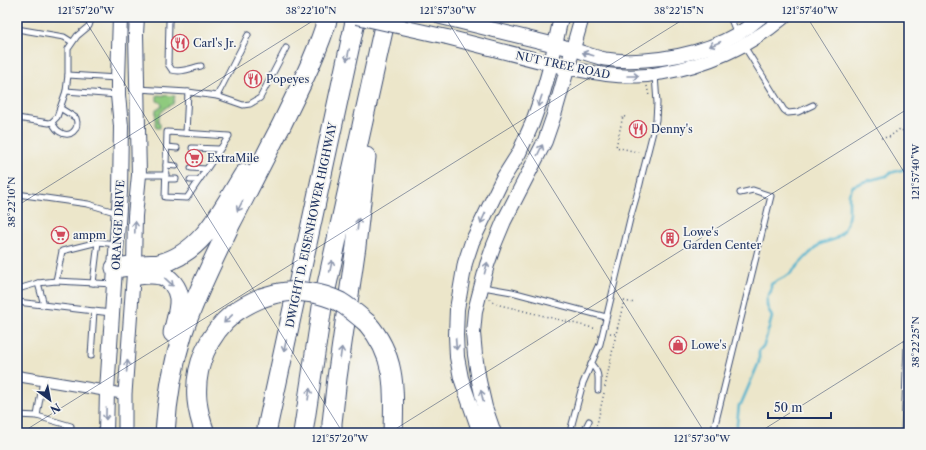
<svg xmlns="http://www.w3.org/2000/svg" width="926" height="450" font-family="'Libre Caslon Text',serif">
  <style>
    .green { fill: #8fca7e; stroke: #557c6e }
    .lines { fill: none; stroke-linecap: round; stroke-linejoin: round }
    .stream { stroke: #4eb2cd; stroke-width: 2.5 }
    .service-casing { stroke: #3a4a6e; stroke-width: 7 }
    .minor-casing { stroke: #3a4a6e; stroke-width: 12 }
    .tertiary-casing { stroke: #3a4a6e; stroke-width: 15 }
    .secondary-casing { stroke: #3a4a6e; stroke-width: 16 }
    .motorway-casing { stroke: #3a4a6e; stroke-width: 21 }
    .path { stroke: #3a4a6e; stroke-width: 1.5; stroke-dasharray: 1 3; stroke-linecap: butt }
    .service { stroke: #fff; stroke-width: 5 }
    .minor { stroke: #fff; stroke-width: 10 }
    .tertiary { stroke: #fff; stroke-width: 13 }
    .secondary { stroke: #fff; stroke-width: 14 }
    .motorway { stroke: #fff; stroke-width: 19 }
    .secondary-bridge-casing { stroke: #3a4a6e; stroke-width: 16; stroke-linecap: butt }
    .motorway-bridge-casing { stroke: #3a4a6e; stroke-width: 21; stroke-linecap: butt }
    .secondary-bridge { stroke: #fff; stroke-width: 14 }
    .motorway-bridge { stroke: #fff; stroke-width: 19 }
    .oneway { stroke: #8d97ae }
    .ticks { fill: none; stroke: #1b2f5e; stroke-width: 1; stroke-opacity: 0.45 }
    .labels { text-anchor: middle; dominant-baseline: central; stroke-width: 3.5; stroke-linejoin: round; paint-order: stroke }
    .poi-label { font-size: 11px; fill: #1b2f5e; stroke: #f6f6f2; text-anchor: start }
    .street-label { font-size: 11px; fill: #1b2f5e; stroke: #f6f6f2 }
    .neatline { fill: none; stroke: #1b2f5e; stroke-width: 1.5 }
    .ticks-label { font-size: 10px; text-anchor: middle; fill: #1b2f5e }
  </style>
  <rect width="100%" height="100%" fill="#f6f6f2"/>
  <filter id="ink" filterUnits="userSpaceOnUse"><feTurbulence type="fractalNoise" baseFrequency=".025" numOctaves="2"/><feDisplacementMap in="SourceGraphic" scale="8" xChannelSelector="R" yChannelSelector="G"/><feConvolveMatrix kernelMatrix="1 2 1 2 8 2 1 2 1" color-interpolation-filters="sRGB"/></filter>
  <filter id="wash" filterUnits="userSpaceOnUse"><feTurbulence type="fractalNoise" baseFrequency=".012" numOctaves="4" result="noise"/><feDisplacementMap in="SourceGraphic" scale="16" xChannelSelector="R" yChannelSelector="G"/><feGaussianBlur stdDeviation="0.9" result="paint"/><feColorMatrix in="noise" values="0 0 0 0 0 0 0 0 0 0 0 0 0 0 0 0 0 1.4 0 .05"/><feComposite in="paint" operator="in"/></filter>
  <g filter="url(#wash)">
    <rect width="100%" height="100%" fill="#ece6ca"/>
    <!-- green -->
    <path class="green" d="M157 95 175 96 173 104C165 107 160 111 158 121L160 124V128H156L155 124 156 109 161 107 162 105 160 102 157 101Z"/>
    <g class="lines">
      <!-- stream -->
      <path class="stream" d="M736 433 739 405 741 404 759 362V351L764 345 772 317 767 306V298L771 291V284L790 274 809 254 820 244 835 239 843 232 847 224 849 213V194L853 186 863 182 886 176 890 173 909 168"/>
    </g>
  </g>
  <g filter="url(#ink)">
    <g class="lines">
      <defs>
        <g id="service">
          <path d="M171 17 169 21 168 64 172 70C182 73 191 68 201 66"/>
          <path d="M730 17 737 34"/>
          <path d="M17 29 64 37 72 42"/>
          <path d="M744 46 784 110 788 113 798 112 813 105"/>
          <path d="M68 75 117 78"/>
          <path d="M138 89 188 92 217 96 248 35"/>
          <path d="M66 91 117 95"/>
          <path d="M217 96 243 105 250 104 260 98 286 48"/>
          <path d="M17 118 49 123 52 122 57 117 66 91 68 75V49L77 36 89 26 92 17"/>
          <path d="M52 122C54 126 56 130 60 132 70 139 80 129 76 118L60 108"/>
          <path d="M167 132 229 136 187 198 165 197Z"/>
          <path d="M186 133 188 92"/>
          <path d="M167 147 177 148"/>
          <path d="M192 148 219 149"/>
          <path d="M166 165 176 166"/>
          <path d="M191 168 206 169"/>
          <path d="M141 175H166"/>
          <path d="M166 179H176"/>
          <path d="M190 180H199"/>
          <path d="M17 194 88 204 118 213"/>
          <path d="M38 283 44 305"/>
          <path d="M93 283 98 242"/>
          <path d="M114 284 56 281 62 251 98 242 116 244"/>
          <path d="M483 287 512 292 606 317"/>
          <path d="M17 299 18 289 38 283 56 281"/>
          <path d="M17 302 111 313"/>
          <path d="M91 356 94 311"/>
          <path d="M591 364C600 373 598 377 598 390"/>
          <path d="M17 415 37 416 43 380"/>
          <path d="M37 416 71 426 70 433"/>
          <path d="M571 433V428L583 383 600 344 630 219 640 184 643 171 656 120 657 103 655 75"/>
          <path d="M583 433 589 421"/>
          <path d="M713 433 771 196 753 190 740 193"/>
          <path d="M904 433 907 343H909"/>
        </g>
        <path id="minor" d="M17 376 125 394"/>
        <g id="tertiary">
          <path d="M572 49C583 52 594 57 605 59 618 61 631 61 645 60 686 57 729 45 761 17"/>
          <path d="M567 68C590 72 613 77 637 76 645 76 653 75 661 73 705 66 749 47 784 17"/>
          <path d="M125 433V394L134 266"/>
        </g>
        <g id="secondary">
          <path d="M441 17 564 47"/>
          <path d="M447 37 560 66"/>
          <path d="M134 266 135 216 139 175 136 34 137 17"/>
          <path d="M106 433 107 391 120 192 121 126 118 95V79L120 17"/>
          <path d="M480 433 461 378 457 357 456 335 457 309 465 263 472 242 488 209 502 180 519 153 532 124 543 93 551 64 561 17"/>
          <path d="M494 433 485 407 479 381 475 355 473 333 475 311 487 265 494 245 504 221 545 141 554 115 582 17"/>
        </g>
        <g id="motorway">
          <path d="M115 268C125 267 134 265 143 265 148 264 154 265 159 264 203 253 222 209 244 174"/>
          <path d="M138 275C145 274 153 273 160 275 170 277 178 288 179 298 180 309 175 323 173 333"/>
          <path d="M367 323C397 357 394 391 393 433"/>
          <path d="M165 433C167 399 173 364 183 332 196 294 214 259 231 223 248 191 264 158 281 126 298 90 317 55 328 17"/>
          <path d="M205 433C201 422 198 411 197 400 194 367 208 334 234 313 242 307 252 302 261 298"/>
          <path d="M266 433 356 17"/>
          <path d="M303 433 322 307 386 17"/>
          <path d="M332 433V423L337 378 356 246 366 157"/>
        </g>
      </defs>
      <!-- service casing -->
      <use href="#service" class="service-casing"/>
      <!-- minor casing -->
      <use href="#minor" class="minor-casing"/>
      <!-- tertiary casing -->
      <use href="#tertiary" class="tertiary-casing"/>
      <!-- secondary casing -->
      <use href="#secondary" class="secondary-casing"/>
      <!-- motorway casing -->
      <use href="#motorway" class="motorway-casing"/>
      <!-- path -->
      <g class="path">
        <path d="M647 86 649 96"/>
        <path d="M625 117 623 116 616 147 641 153"/>
        <path d="M881 138 889 137 900 129 909 135"/>
        <path d="M490 299 492 302 500 305 597 329"/>
        <path d="M610 333 616 334 624 301 635 303"/>
        <path d="M605 387 616 334"/>
        <path d="M595 433 604 393"/>
      </g>
      <!-- service -->
      <use href="#service" class="service"/>
      <!-- minor -->
      <use href="#minor" class="minor"/>
      <!-- tertiary -->
      <use href="#tertiary" class="tertiary"/>
      <!-- secondary -->
      <use href="#secondary" class="secondary"/>
      <!-- motorway -->
      <use href="#motorway" class="motorway"/>
      <defs>
        <path id="secondary-bridge" d="M357 17 447 37"/>
        <path id="motorway-bridge" d="M261 298C267 296 273 294 279 293 299 289 322 293 340 302 350 308 359 316 367 323"/>
      </defs>
      <!-- secondary-bridge casing -->
      <use href="#secondary-bridge" class="secondary-bridge-casing"/>
      <!-- motorway-bridge casing -->
      <use href="#motorway-bridge" class="motorway-bridge-casing"/>
      <!-- secondary-bridge -->
      <use href="#secondary-bridge" class="secondary-bridge"/>
      <!-- motorway-bridge -->
      <use href="#motorway-bridge" class="motorway-bridge"/>
    </g>
    <!-- one-way arrows -->
    <defs><path id="oneway-shaft" d="M-6 0H5M1.5-3L5.5 0L1.5 3" fill="none" stroke-width="1.6" stroke-linecap="round" stroke-linejoin="round"/></defs>
    <g class="oneway">
      <use href="#oneway-shaft" transform="translate(715 44) rotate(157)"/>
      <use href="#oneway-shaft" transform="translate(588 54) rotate(-164)"/>
      <use href="#oneway-shaft" transform="translate(348 55) rotate(102)"/>
      <use href="#oneway-shaft" transform="translate(633 76)"/>
      <use href="#oneway-shaft" transform="translate(540 101) rotate(109)"/>
      <use href="#oneway-shaft" transform="translate(540 150) rotate(-64)"/>
      <use href="#oneway-shaft" transform="translate(240 206) rotate(117)"/>
      <use href="#oneway-shaft" transform="translate(483 218) rotate(115)"/>
      <use href="#oneway-shaft" transform="translate(358 224) rotate(-83)"/>
      <use href="#oneway-shaft" transform="translate(135 227) rotate(-88)"/>
      <use href="#oneway-shaft" transform="translate(331 266) rotate(-77)"/>
      <use href="#oneway-shaft" transform="translate(486 268) rotate(-75)"/>
      <use href="#oneway-shaft" transform="translate(169 282) rotate(43)"/>
      <use href="#oneway-shaft" transform="translate(228 319) rotate(136)"/>
      <use href="#oneway-shaft" transform="translate(456 344) rotate(86)"/>
      <use href="#oneway-shaft" transform="translate(285 346) rotate(102)"/>
      <use href="#oneway-shaft" transform="translate(341 353) rotate(-82)"/>
      <use href="#oneway-shaft" transform="translate(127 366) rotate(-86)"/>
      <use href="#oneway-shaft" transform="translate(309 394) rotate(-81)"/>
      <use href="#oneway-shaft" transform="translate(482 396) rotate(-103)"/>
      <use href="#oneway-shaft" transform="translate(106 414) rotate(91)"/>
    </g>
  </g>
  <!-- ticks -->
  <path class="ticks" d="M83 17 343 433M445 17 705 433M807 17 909 180M17 206 319 17M21 433 687 17M389 433 909 108M758 433 909 338"/>
  <!-- icons -->
  <defs>
    <symbol id="restaurant-ring" viewBox="-11 -11 22 22"><circle r="9.5" fill="#f6f6f2" stroke="#d1495b" stroke-width="1.5"/><path d="M-5-6h1v4h1v-4h1v4h1v-4h1v5L-1.5 .5V6h-2V.5L-5-1ZM5-6V6H3V1.5H1.5Q1.5-4 5-6Z" fill="#d1495b"/></symbol>
    <symbol id="supermarket-ring" viewBox="-11 -11 22 22"><circle r="9.5" fill="#f6f6f2" stroke="#d1495b" stroke-width="1.5"/><path d="M-6-5.5h2.5l.6 2H6L4.5 2H-2.5L-4.4-4H-6ZM-1.5 3.2a1.3 1.3 0 1 0 .1 0ZM3 3.2a1.3 1.3 0 1 0 .1 0Z" fill="#d1495b"/></symbol>
    <symbol id="building-ring" viewBox="-11 -11 22 22"><circle r="9.5" fill="#f6f6f2" stroke="#d1495b" stroke-width="1.5"/><path d="M-4-6H4V6H1V3H-1V6H-4ZM-2.5-4.3h1.7v1.8h-1.7ZM.8-4.3h1.7v1.8H.8ZM-2.5-1h1.7V.8h-1.7ZM.8-1h1.7V.8H.8Z" fill="#d1495b"/></symbol>
    <symbol id="shop-ring" viewBox="-11 -11 22 22"><circle r="9.5" fill="#f6f6f2" stroke="#d1495b" stroke-width="1.5"/><path d="M-5-2.5h2.3a2.7 3.5 0 0 1 5.4 0H5L5.5 6h-11ZM-1.5-2.5h3a1.5 2.3 0 0 0-3 0Z" fill="#d1495b"/></symbol>
  </defs>
  <g fill-rule="evenodd">
    <use href="#restaurant-ring" x="170" y="33" width="20" height="20"/>
    <use href="#restaurant-ring" x="243" y="69" width="20" height="20"/>
    <use href="#restaurant-ring" x="628" y="119" width="20" height="20"/>
    <use href="#supermarket-ring" x="184" y="148" width="20" height="20"/>
    <use href="#supermarket-ring" x="50" y="225" width="20" height="20"/>
    <use href="#building-ring" x="660" y="228" width="20" height="20"/>
    <use href="#shop-ring" x="668" y="335" width="20" height="20"/>
  </g>
  <g class="labels">
    <!-- poi labels -->
    <g class="poi-label">
      <text x="193" y="43">Carl's Jr.</text>
      <text x="266" y="79">Popeyes</text>
      <text x="651" y="129">Denny's</text>
      <text x="207" y="158">ExtraMile</text>
      <text x="683" y="232">Lowe's<tspan x="683" dy="13">Garden Center</tspan></text>
      <text x="73" y="235">ampm</text>
      <text x="691" y="345">Lowe's</text>
    </g>
    <!-- street labels -->
    <g class="street-label">
      <text transform="translate(563 65) rotate(12)">NUT TREE ROAD</text>
      <text transform="translate(118 225) rotate(-87)">ORANGE DRIVE</text>
      <text transform="translate(311 225) rotate(-78)">DWIGHT D. EISENHOWER HIGHWAY</text>
    </g>
  </g>
  <!-- margin -->
  <rect width="926" height="450" fill="none" stroke="#f6f6f2" stroke-width="44"/>
  <!-- north arrow -->
  <g transform="translate(50 400) rotate(148)" stroke="#f6f6f2" stroke-width="3" paint-order="stroke">
  <path d="M0-3L7 15L0 10L-7 15Z" fill="#1b2f5e"/>
  <text y="-6" font-size="11" font-weight="bold" text-anchor="middle" fill="#1b2f5e">N</text>
  </g>
  <!-- scale -->
  <path d="M768 412v6h63v-6" fill="none" stroke="#1b2f5e" stroke-width="2"/>
  <text x="774" y="412" font-size="12" fill="#1b2f5e" stroke="#f6f6f2" stroke-width="3" paint-order="stroke">50 m</text>
  <rect x="22" y="22" width="882" height="406" class="neatline"/>
  <g class="ticks-label">
    <text x="86" y="14">121°57'20"W</text>
    <text x="311" y="14">38°22'10"N</text>
    <text x="448" y="14">121°57'30"W</text>
    <text x="679" y="14">38°22'15"N</text>
    <text x="810" y="14">121°57'40"W</text>
    <text transform="translate(915 172) rotate(-90)" y="4">121°57'40"W</text>
    <text transform="translate(11 202) rotate(-90)" y="4">38°22'10"N</text>
    <text transform="translate(915 342) rotate(-90)" y="4">38°22'25"N</text>
    <text x="340" y="442">121°57'20"W</text>
    <text x="702" y="442">121°57'30"W</text>
  </g>
</svg>
